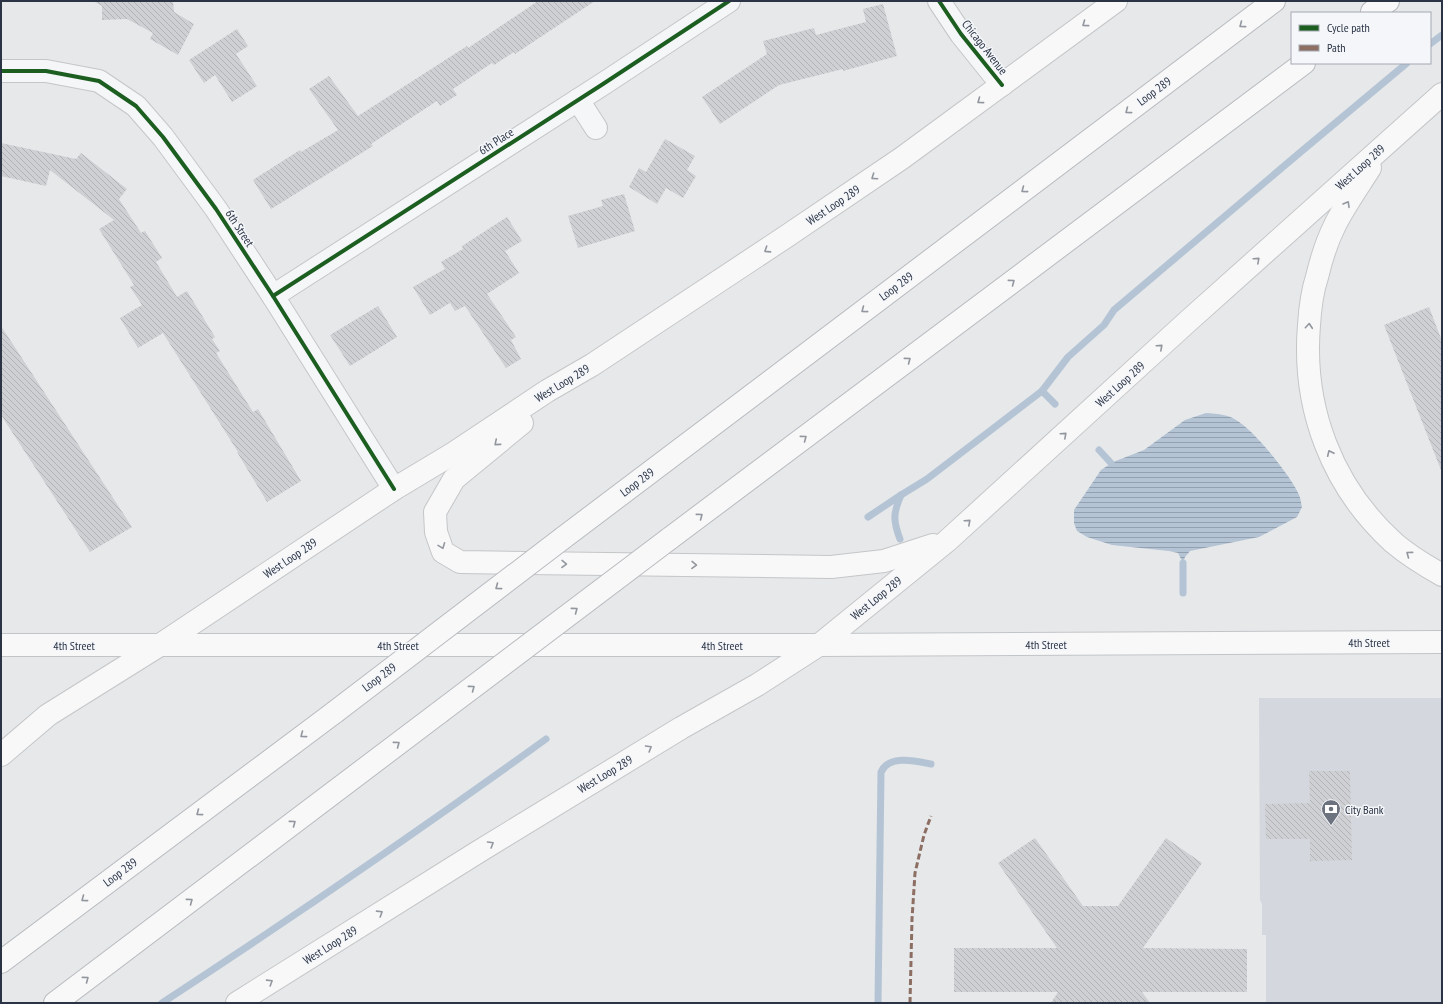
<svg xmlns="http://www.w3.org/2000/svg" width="1443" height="1004" font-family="'PT Sans Narrow',sans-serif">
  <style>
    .built { fill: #d4d7dd }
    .water { fill: url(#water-rules) }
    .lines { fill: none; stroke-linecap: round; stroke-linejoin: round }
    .stream { stroke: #b4c4d5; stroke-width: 7 }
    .building { fill: url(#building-back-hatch) }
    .minor-casing { stroke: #c4c6c8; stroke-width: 24 }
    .tertiary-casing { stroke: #c4c6c8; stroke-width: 24 }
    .secondary-casing { stroke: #c4c6c8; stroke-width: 24 }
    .primary-casing { stroke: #c2c5c8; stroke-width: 24 }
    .motorway-casing { stroke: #b8bbbf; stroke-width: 24 }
    .minor { stroke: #f5f6f7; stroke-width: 22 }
    .tertiary { stroke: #f5f6f7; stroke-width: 22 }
    .secondary { stroke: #f8f8f8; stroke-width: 22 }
    .primary { stroke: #f8f8f8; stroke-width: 22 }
    .motorway { stroke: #f8f8f8; stroke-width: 22 }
    .motorway-bridge-casing { stroke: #b8bbbf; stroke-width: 24; stroke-linecap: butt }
    .motorway-bridge { stroke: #f8f8f8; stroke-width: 22 }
    .quiet { stroke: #8d6e63; stroke-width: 3; stroke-dasharray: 6 3; stroke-linecap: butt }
    .cycleway-casing { stroke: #f4f6f9; stroke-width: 6 }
    .cycleway { stroke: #1b5e20; stroke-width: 4 }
    .oneway { stroke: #92969e }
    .labels { text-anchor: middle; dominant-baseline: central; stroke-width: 3; stroke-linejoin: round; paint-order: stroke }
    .street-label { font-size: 12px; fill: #2b3445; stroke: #f4f6f9 }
    .poi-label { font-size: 12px; fill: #2b3445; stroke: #f4f6f9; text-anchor: start }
  </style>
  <defs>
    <pattern id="water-rules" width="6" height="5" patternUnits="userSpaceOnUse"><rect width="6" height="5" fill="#b4c4d5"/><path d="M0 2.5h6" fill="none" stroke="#93a0af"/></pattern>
    <pattern id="building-back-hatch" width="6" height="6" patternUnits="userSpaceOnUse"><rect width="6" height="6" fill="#ced0d3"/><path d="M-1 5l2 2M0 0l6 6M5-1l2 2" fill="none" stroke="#b1b3b6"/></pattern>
  </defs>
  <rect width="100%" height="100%" fill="#e6e8ea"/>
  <!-- built -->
  <path class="built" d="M1259 698H1442V1003H1266V935H1262V904L1260 900Z"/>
  <!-- water -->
  <path class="water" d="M1206 413C1217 414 1227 414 1236 420 1253 429 1292 477 1299 495 1301 499 1301 504 1302 507L1297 517 1259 537 1190 551 1185 557 1183 563 1178 553 1169 551 1112 545 1087 537 1077 531 1074 523V510L1101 470 1113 462 1144 450 1185 420Z"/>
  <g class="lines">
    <!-- stream -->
    <g class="stream">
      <path d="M1430 44 1442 35"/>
      <path d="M1055 404 1042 391 1068 357 1104 325 1114 310 1303 150 1407 63"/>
      <path d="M1099 450 1111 463"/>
      <path d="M868 517 901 495 927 479 1042 391"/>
      <path d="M900 539C893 521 893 513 901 495"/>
      <path d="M1183 593V563"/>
      <path d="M162 1003C292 918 420 830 546 739"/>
      <path d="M878 1003 881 772C889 754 916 761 931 764"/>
    </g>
  </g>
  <!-- building -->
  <g class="building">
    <path d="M93 1H173L174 12 194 24 178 55 150 39 153 33 127 19 102 20V6Z"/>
    <path d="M538 1H595L515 54 514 52 494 65 492 63 453 89 457 95 440 106 437 101 371 144 373 146 271 209 253 180 300 150 301 152 338 130 309 89 329 76 358 116 467 46 468 48Z"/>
    <path d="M883 4 897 56 843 71V69L779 85 720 124 702 97 767 54 763 41 814 28 816 35 866 22 863 9Z"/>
    <path d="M237 29 248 46 236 54 257 86 232 102 215 75 204 83 189 60Z"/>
    <path d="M665 139 695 156 687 170 696 176 683 198 666 188 657 204 629 187 639 168 646 172Z"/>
    <path d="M1 143 76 159 81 153 127 189 119 199 141 233 145 231 162 258 156 262 177 297 187 291 215 337 212 339 220 351 216 353 253 412 258 409 301 481 267 502 237 452H238L163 333 138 348 120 318 142 305 130 287 134 285 99 229 114 220 50 170 46 186 1 176Z"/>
    <path d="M624 194 635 231 578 248 568 216 603 206 601 200Z"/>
    <path d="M507 217 522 241 505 251 519 273 487 294 516 337 511 340 521 359 506 368 465 306 455 311 450 303 430 315 413 287 445 269 441 262 463 249 462 246Z"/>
    <path d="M378 306 397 337 350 366 330 335Z"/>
    <path d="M1429 307 1442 341V470H1441L1384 325Z"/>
    <path d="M1 326 132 527 90 552 1 415Z"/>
    <path d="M1309 771H1350L1352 860 1310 861V839H1266L1265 804 1310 803Z"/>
    <path d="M1035 838 1083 906H1118L1166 838 1202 863 1143 948 1247 949V992H1142L1150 1003H1051L1058 992H954V948H1057L998 863Z"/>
  </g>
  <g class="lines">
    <defs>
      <g id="minor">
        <path d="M1 71H46L99 81 136 106 163 137 216 209 273 296 394 489"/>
        <path d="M578 100 596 128"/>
        <path d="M273 296 603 84 729 1"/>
      </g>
      <path id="tertiary" d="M939 1 961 34 1002 85"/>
      <g id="secondary">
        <path d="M1370 168C1358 187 1345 205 1335 225 1327 241 1321 260 1317 277 1312 292 1310 309 1309 325 1302 408 1332 487 1394 543 1408 555 1426 566 1442 575"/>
        <path d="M522 423 454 479 435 512 436 532 443 552 460 562 831 567 884 561 933 545"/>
        <path d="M1 755 48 715 160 645 394 489 454 453 547 391 592 365 784 238 902 158 1116 1"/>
        <path d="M237 1003 478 852 681 728 757 685 819 645 947 541 1186 323 1442 94"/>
      </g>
      <path id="primary" d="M1 645H819L1442 642"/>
      <g id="motorway">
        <path d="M1372 12 1388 1"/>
        <path d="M563 538 1274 1"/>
        <path d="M669 539 1304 63"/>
        <path d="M1 962 335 712"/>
        <path d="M55 1003 440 712"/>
      </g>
    </defs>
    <!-- minor casing -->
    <use href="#minor" class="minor-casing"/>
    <!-- tertiary casing -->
    <use href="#tertiary" class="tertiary-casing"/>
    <!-- secondary casing -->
    <use href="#secondary" class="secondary-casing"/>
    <!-- primary casing -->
    <use href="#primary" class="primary-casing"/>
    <!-- motorway casing -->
    <use href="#motorway" class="motorway-casing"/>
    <!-- minor -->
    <use href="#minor" class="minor"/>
    <!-- tertiary -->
    <use href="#tertiary" class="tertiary"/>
    <!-- secondary -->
    <use href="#secondary" class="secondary"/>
    <!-- primary -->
    <use href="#primary" class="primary"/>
    <!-- motorway -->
    <use href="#motorway" class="motorway"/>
    <defs>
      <g id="motorway-bridge">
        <path d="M335 712 563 538"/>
        <path d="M440 712 669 539"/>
      </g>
    </defs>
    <!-- motorway-bridge casing -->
    <use href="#motorway-bridge" class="motorway-bridge-casing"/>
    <!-- motorway-bridge -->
    <use href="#motorway-bridge" class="motorway-bridge"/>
    <!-- quiet -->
    <path class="quiet" d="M910 1003 912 919 915 873 924 835 931 816"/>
    <defs>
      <g id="cycleway">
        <path d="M939 1 961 34 1002 85"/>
        <path d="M1 71H46L99 81 136 106 163 137 216 209 273 296 394 489"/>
        <path d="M273 296 603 84 729 1"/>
      </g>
    </defs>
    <!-- cycleway casing -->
    <use href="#cycleway" class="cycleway-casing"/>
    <!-- cycleway -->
    <use href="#cycleway" class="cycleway"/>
  </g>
  <!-- one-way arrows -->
  <defs><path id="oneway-chevron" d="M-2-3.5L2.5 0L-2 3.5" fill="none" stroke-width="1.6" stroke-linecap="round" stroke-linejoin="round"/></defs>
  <g class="oneway">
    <use href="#oneway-chevron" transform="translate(1085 24) rotate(144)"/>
    <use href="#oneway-chevron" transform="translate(1242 25) rotate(143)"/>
    <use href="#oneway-chevron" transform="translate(980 101) rotate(144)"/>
    <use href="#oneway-chevron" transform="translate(1128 111) rotate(143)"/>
    <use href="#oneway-chevron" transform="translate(874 177) rotate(146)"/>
    <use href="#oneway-chevron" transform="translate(1024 190) rotate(143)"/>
    <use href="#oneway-chevron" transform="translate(1347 204) rotate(-60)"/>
    <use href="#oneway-chevron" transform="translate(767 250) rotate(147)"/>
    <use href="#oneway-chevron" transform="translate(1257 260) rotate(-42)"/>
    <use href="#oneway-chevron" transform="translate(1012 282) rotate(-37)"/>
    <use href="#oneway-chevron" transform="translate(864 310) rotate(143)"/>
    <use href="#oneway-chevron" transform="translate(1309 326) rotate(-85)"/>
    <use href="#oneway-chevron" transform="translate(1160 347) rotate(-42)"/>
    <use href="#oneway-chevron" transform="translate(908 360) rotate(-37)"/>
    <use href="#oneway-chevron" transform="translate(1064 435) rotate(-42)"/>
    <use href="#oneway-chevron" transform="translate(804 438) rotate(-37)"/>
    <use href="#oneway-chevron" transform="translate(497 443) rotate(140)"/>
    <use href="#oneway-chevron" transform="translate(1330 453) rotate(-115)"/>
    <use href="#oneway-chevron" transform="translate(700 516) rotate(-37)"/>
    <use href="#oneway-chevron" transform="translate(968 522) rotate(-42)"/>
    <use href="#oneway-chevron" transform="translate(442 546) rotate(69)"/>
    <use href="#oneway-chevron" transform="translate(1409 554) rotate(-143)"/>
    <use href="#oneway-chevron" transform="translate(564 564) rotate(1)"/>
    <use href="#oneway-chevron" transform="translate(694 565) rotate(1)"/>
    <use href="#oneway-chevron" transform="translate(498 587) rotate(143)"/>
    <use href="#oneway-chevron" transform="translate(575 610) rotate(-37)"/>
    <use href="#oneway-chevron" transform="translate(472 688) rotate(-37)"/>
    <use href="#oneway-chevron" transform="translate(303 735) rotate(143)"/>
    <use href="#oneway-chevron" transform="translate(397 744) rotate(-37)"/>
    <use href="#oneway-chevron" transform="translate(649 748) rotate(-31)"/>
    <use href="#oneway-chevron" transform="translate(199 813) rotate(143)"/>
    <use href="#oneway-chevron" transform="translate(293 823) rotate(-37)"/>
    <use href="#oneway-chevron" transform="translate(491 844) rotate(-31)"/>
    <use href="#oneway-chevron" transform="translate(84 899) rotate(143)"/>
    <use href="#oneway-chevron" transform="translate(190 901) rotate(-37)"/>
    <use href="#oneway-chevron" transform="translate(380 913) rotate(-32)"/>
    <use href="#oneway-chevron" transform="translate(86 979) rotate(-37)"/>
    <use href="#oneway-chevron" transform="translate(270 982) rotate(-32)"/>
  </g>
  <!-- icons -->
  <defs>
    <symbol id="bank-pin" viewBox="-11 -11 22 30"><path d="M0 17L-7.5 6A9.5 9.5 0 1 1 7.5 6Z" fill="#6c737f" stroke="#f4f6f9"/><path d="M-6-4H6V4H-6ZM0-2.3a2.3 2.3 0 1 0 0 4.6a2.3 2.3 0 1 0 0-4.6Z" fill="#fff"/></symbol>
  </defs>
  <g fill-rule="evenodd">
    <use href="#bank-pin" x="1320" y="798" width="22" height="30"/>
  </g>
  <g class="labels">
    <!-- street labels -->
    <g class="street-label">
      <text transform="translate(985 47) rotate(52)">Chicago Avenue</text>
      <text transform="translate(1154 91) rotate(-37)">Loop 289</text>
      <text transform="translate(496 141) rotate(-33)">6th Place</text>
      <text transform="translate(1360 167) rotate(-42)">West Loop 289</text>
      <text transform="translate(833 205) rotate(-34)">West Loop 289</text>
      <text transform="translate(240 228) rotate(57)">6th Street</text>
      <text transform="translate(896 286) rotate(-37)">Loop 289</text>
      <text transform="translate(562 383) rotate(-31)">West Loop 289</text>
      <text transform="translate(1120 384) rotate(-42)">West Loop 289</text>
      <text transform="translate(637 482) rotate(-37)">Loop 289</text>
      <text transform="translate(290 558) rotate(-34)">West Loop 289</text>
      <text transform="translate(876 598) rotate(-39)">West Loop 289</text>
      <text x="1369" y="642">4th Street</text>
      <text x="1046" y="644">4th Street</text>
      <text x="74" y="645">4th Street</text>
      <text x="398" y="645">4th Street</text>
      <text x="722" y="645">4th Street</text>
      <text transform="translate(379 677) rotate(-37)">Loop 289</text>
      <text transform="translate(605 774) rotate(-31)">West Loop 289</text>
      <text transform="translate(120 872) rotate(-37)">Loop 289</text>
      <text transform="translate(330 945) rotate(-32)">West Loop 289</text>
    </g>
    <!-- poi labels -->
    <g class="poi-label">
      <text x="1345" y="809">City Bank</text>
    </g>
  </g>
  <!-- border -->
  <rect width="1443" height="1004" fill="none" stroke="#2b3445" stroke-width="4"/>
  <!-- legend -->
  <rect x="1291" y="12" width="140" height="52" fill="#f4f6f9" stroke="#a4a8b1"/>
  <rect x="1299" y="25" width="20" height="6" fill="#1b5e20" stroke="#a4a8b1"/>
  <text x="1327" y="32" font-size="12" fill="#2b3445">Cycle path</text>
  <rect x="1299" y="45" width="20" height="6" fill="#8d6e63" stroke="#a4a8b1"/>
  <text x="1327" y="52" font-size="12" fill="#2b3445">Path</text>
</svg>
